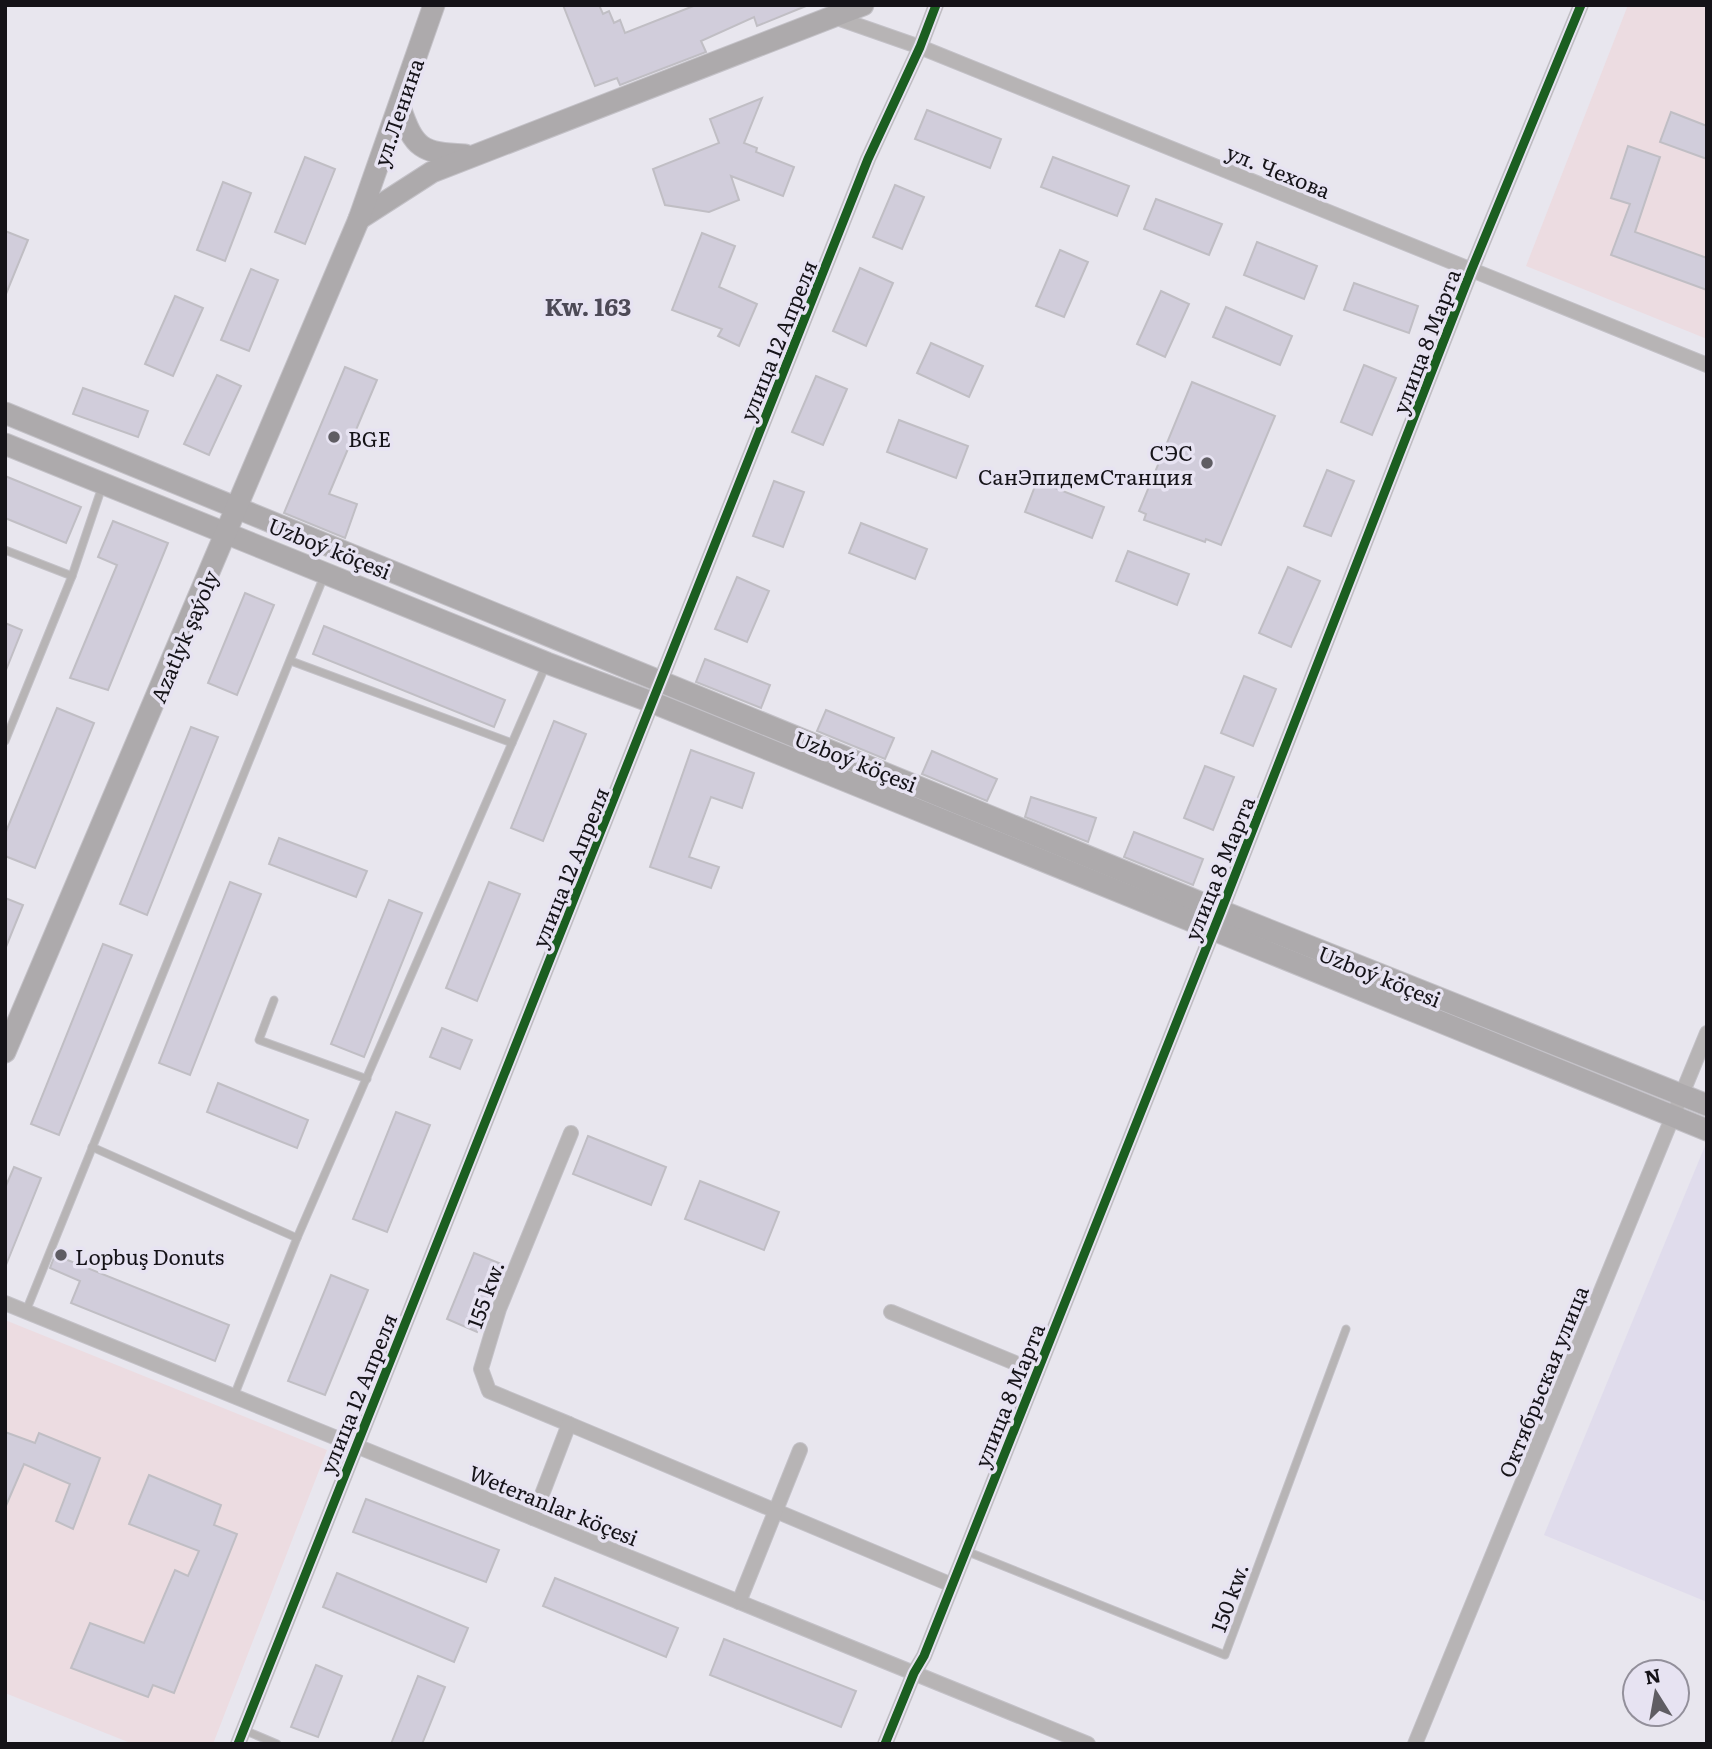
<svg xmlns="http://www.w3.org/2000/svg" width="1712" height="1749" font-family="Literata,serif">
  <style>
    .built { fill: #e0dcec }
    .education { fill: #ecdce1 }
    .building { fill: #d1cddb; stroke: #c0bec4; stroke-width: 2 }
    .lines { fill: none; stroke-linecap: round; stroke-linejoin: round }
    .lane-casing { stroke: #c3c1c7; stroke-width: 9 }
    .street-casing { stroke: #c3c1c7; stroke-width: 16 }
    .secondary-casing { stroke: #c3c1c7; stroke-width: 23 }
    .lane { stroke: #b7b4b5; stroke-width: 7 }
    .street { stroke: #b7b4b5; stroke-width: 14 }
    .secondary { stroke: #adaaac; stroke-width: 21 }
    .cycleway-casing { stroke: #e7e3f2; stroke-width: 13 }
    .cycleway { stroke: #1b5e20; stroke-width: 9 }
    .poi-dot { fill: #5f5d63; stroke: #e7e3f2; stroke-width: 2.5 }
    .labels { text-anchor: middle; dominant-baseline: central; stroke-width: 7; stroke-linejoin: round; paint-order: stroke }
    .street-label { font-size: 21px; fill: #151318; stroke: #e7e3f2 }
    .poi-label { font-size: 21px; fill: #151318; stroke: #e7e3f2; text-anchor: start }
    .quarter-label { font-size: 24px; font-weight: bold; fill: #4d4a57; stroke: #e7e3f2 }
  </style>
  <rect width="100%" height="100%" fill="#e8e6ee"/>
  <!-- built -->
  <path class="built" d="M1705 1146H1707V1602L1544 1535Z"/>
  <!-- education -->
  <g class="education">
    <path d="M1628 5H1707V339L1526 266Z"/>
    <path d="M5 1320 327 1450 213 1744H133L5 1693Z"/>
  </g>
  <!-- building -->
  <g class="building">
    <path d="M563 5H599L603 14 609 11 614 23 620 20 625 33 696 5 806 6 757 26 754 17 701 41 706 52 620 85 617 78 595 86Z"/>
    <path d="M762 98 744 143 757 148 756 152 794 167 783 196 731 176 739 200 709 212 665 205 653 169 719 143 710 119Z"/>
    <path d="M927 110 1001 139 990 168 915 139Z"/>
    <path d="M1671 112 1707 126V159L1660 142Z"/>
    <path d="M1628 146 1660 157 1635 232 1707 258V290L1611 255 1630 204 1611 198Z"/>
    <path d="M305 157 335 169 305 244 275 232Z"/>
    <path d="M1053 157 1129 186 1117 216 1041 187Z"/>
    <path d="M223 182 251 193 225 261 197 250Z"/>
    <path d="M895 185 924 197 902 249 873 237Z"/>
    <path d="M1156 199 1222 224 1209 255 1144 229Z"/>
    <path d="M5 231 28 240 6 294H5Z"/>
    <path d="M702 233 735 246 719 287 757 304 739 346 718 336 722 329 672 310Z"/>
    <path d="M1257 242 1317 266 1304 299 1244 275Z"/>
    <path d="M1060 250 1088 262 1064 317 1036 306Z"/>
    <path d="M860 268 893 283 866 346 833 331Z"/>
    <path d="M251 269 278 280 249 351 221 340Z"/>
    <path d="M1354 283 1418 306 1409 333 1344 310Z"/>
    <path d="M1161 291 1189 304 1165 357 1137 344Z"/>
    <path d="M175 296 203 308 173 376 145 364Z"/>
    <path d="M1226 307 1292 336 1280 365 1213 337Z"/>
    <path d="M931 343 983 366 969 397 917 373Z"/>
    <path d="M1364 365 1396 378 1372 435 1341 422Z"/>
    <path d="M345 367 377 380 329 494 357 504 345 538 284 513Z"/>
    <path d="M217 375 241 386 209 455 184 444Z"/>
    <path d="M816 376 847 389 823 445 792 432Z"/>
    <path d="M1192 382 1275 416 1221 545 1206 539 1205 542 1144 520 1146 514 1139 511Z"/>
    <path d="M83 388 148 411 138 437 73 414Z"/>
    <path d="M899 420 968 446 956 478 887 452Z"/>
    <path d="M1327 470 1354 481 1331 536 1304 526Z"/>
    <path d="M5 476 81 507 66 543 5 518Z"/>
    <path d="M774 481 804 492 783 547 753 536Z"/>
    <path d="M1037 481 1104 507 1092 538 1025 512Z"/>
    <path d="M113 521 168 543 108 690 70 678 117 565 98 557Z"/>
    <path d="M861 523 927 549 915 579 849 553Z"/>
    <path d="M1128 551 1189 574 1177 605 1116 581Z"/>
    <path d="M1288 567 1320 581 1291 647 1259 633Z"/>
    <path d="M737 577 769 591 747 642 715 629Z"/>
    <path d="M245 593 274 605 237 695 208 683Z"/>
    <path d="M5 623 22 630 6 670H5Z"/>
    <path d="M324 626 505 700 494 727 313 654Z"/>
    <path d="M705 659 770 685 761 708 696 682Z"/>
    <path d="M1244 676 1276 689 1253 746 1221 733Z"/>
    <path d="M57 708 94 723 35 868 5 856V834Z"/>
    <path d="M826 710 894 738 885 759 817 731Z"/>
    <path d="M554 721 586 734 543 841 511 828Z"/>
    <path d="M191 727 218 737 147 915 120 904Z"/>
    <path d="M691 750 754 773 742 808 711 797 689 857 719 867 711 888 650 867Z"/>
    <path d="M932 751 997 779 987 801 922 774Z"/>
    <path d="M1205 766 1234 777 1213 830 1184 818Z"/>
    <path d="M1031 797 1096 818 1088 842 1025 817Z"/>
    <path d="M1134 832 1203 859 1193 885 1124 857Z"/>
    <path d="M279 838 367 871 356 897 269 864Z"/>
    <path d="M230 882 261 894 190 1075 159 1063Z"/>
    <path d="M489 882 520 894 477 1001 446 988Z"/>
    <path d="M5 898 23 905 6 947H5Z"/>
    <path d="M389 900 422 913 364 1057 331 1044Z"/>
    <path d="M103 944 132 955 59 1135 31 1124Z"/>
    <path d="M442 1028 472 1040 460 1069 430 1057Z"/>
    <path d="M218 1083 308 1120 297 1148 207 1112Z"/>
    <path d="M396 1112 430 1125 387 1232 353 1219Z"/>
    <path d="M588 1136 666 1167 651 1205 573 1174Z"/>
    <path d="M14 1167 41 1178 6 1265 5 1188Z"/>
    <path d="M700 1181 779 1212 764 1250 685 1219Z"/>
    <path d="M474 1253 504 1265 477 1332 447 1319Z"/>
    <path d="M55 1255 229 1325 215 1361 71 1303 80 1281 50 1268Z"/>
    <path d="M331 1275 368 1290 325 1395 288 1381Z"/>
    <path d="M5 1432 35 1443 39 1433 100 1458 73 1529 56 1521 70 1484 24 1464 5 1508Z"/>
    <path d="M149 1475 221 1505 214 1525 237 1534 174 1693 153 1685 148 1697 71 1668 90 1623 144 1643 175 1570 188 1576 199 1551 129 1524Z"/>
    <path d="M366 1499 499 1550 486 1582 353 1532Z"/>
    <path d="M337 1573 468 1628 454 1662 323 1607Z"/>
    <path d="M555 1578 678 1628 666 1657 543 1606Z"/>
    <path d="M724 1639 856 1691 841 1727 710 1675Z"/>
    <path d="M316 1665 342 1676 318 1737 291 1727Z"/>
    <path d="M418 1676 445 1687 422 1744H391Z"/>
  </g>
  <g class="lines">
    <defs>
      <g id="lane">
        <path d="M5 550 72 576"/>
        <path d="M291 661 512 743"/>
        <path d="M5 741 72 576 102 487"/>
        <path d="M274 1000 259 1040 367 1079"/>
        <path d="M92 1147 297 1238"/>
        <path d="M26 1311 324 576"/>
        <path d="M234 1396 297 1238 545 667"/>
        <path d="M966 1551 1225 1655 1346 1329"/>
        <path d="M244 1730 277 1744"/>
      </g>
      <g id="street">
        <path d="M834 17 920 47 1707 365"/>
        <path d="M5 1303 1088 1744"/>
        <path d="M891 1312 1037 1372"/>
        <path d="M569 1424 489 1391 481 1369 499 1309 571 1133"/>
        <path d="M533 1518 569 1424 952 1585"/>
        <path d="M739 1602 800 1450"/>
        <path d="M238 1744 868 159 920 47 936 5"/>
        <path d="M885 1744 914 1673 924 1656 1221 911 1471 271 1581 5"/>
        <path d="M1415 1744 1707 1033"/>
      </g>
      <g id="secondary">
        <path d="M400 107C414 149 422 153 465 155"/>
        <path d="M359 219 432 172 863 5"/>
        <path d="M5 413 1221 911 1707 1105"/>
        <path d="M5 444 547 663 654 703 1707 1130"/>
        <path d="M5 1052 359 219 434 5"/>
      </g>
    </defs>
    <!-- lane casing -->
    <use href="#lane" class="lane-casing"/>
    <!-- street casing -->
    <use href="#street" class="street-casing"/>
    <!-- secondary casing -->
    <use href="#secondary" class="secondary-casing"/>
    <!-- lane -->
    <use href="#lane" class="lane"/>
    <!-- street -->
    <use href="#street" class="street"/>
    <!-- secondary -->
    <use href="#secondary" class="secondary"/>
    <defs>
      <g id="cycleway">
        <path d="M238 1744 868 159 920 47 936 5"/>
        <path d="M885 1744 914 1673 924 1656 1221 911 1471 271 1581 5"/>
      </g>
    </defs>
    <!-- cycleway casing -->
    <use href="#cycleway" class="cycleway-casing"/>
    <!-- cycleway -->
    <use href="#cycleway" class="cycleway"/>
  </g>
  <!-- markers -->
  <g class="poi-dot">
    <circle cx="334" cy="437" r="7"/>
    <circle cx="1207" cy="463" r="7"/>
    <circle cx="61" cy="1255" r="7"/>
  </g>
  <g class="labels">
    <!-- street labels -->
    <g class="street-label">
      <text transform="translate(397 112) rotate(-71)">ул.Ленина</text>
      <text transform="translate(1279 170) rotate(22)">ул. Чехова</text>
      <text transform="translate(777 340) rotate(-68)">улица 12 Апреля</text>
      <text transform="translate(1425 341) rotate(-69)">улица 8 Марта</text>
      <text transform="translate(330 547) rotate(22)">Uzboý köçesi</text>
      <text transform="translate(183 636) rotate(-67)">Azatlyk şaýoly</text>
      <text transform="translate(856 760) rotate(22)">Uzboý köçesi</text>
      <text transform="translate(569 867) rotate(-68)">улица 12 Апреля</text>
      <text transform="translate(1218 868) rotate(-68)">улица 8 Марта</text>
      <text transform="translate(1380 975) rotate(22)">Uzboý köçesi</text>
      <text transform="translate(484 1294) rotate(-70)">155 kw.</text>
      <text transform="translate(1542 1381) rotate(-68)">Октябрьская улица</text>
      <text transform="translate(357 1393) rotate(-68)">улица 12 Апреля</text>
      <text transform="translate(1008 1395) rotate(-68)">улица 8 Марта</text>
      <text transform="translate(554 1504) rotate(22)">Weteranlar köçesi</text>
      <text transform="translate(1228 1597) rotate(-70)">150 kw.</text>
    </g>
    <!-- poi labels -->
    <g class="poi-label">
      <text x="348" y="437">BGE</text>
      <text x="1193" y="451" text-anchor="end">СЭС<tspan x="1193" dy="24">СанЭпидемСтанция</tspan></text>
      <text x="75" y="1255">Lopbuş Donuts</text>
    </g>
    <!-- quarter labels -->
    <g class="quarter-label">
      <text x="588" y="305">Kw. 163</text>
    </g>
  </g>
  <!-- border -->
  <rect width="1712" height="1749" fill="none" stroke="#151318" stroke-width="14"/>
  <!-- north arrow -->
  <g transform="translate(1656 1693) rotate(349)"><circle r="33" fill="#e7e3f2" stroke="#93909b" stroke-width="2"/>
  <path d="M0-5L12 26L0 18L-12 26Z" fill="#5f5d63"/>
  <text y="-10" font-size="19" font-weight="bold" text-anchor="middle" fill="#151318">N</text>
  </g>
</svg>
